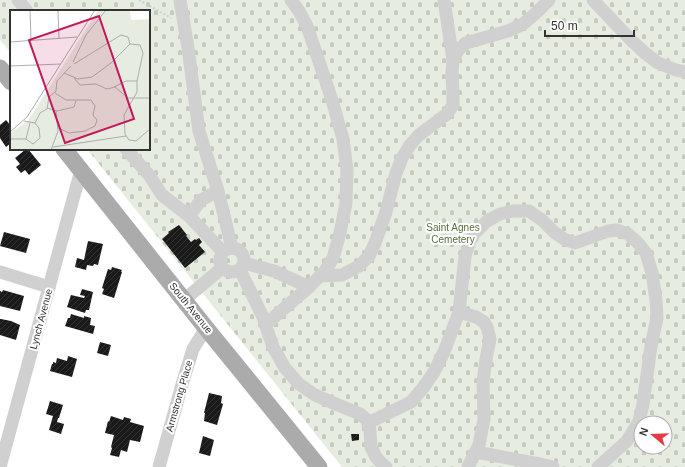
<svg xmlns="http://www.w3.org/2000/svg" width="685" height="467" font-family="Arial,sans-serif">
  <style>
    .cemetery { fill: url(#cemetery-stones); fill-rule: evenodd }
    .building { fill: url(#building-hatch) }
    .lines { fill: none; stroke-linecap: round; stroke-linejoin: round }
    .path { stroke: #cdcdcd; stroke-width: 2; stroke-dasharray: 2 2; stroke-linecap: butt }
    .minor { stroke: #d0d0d0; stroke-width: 13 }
    .major { stroke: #ababab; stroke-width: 17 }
    .labels { text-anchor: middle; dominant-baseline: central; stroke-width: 4; stroke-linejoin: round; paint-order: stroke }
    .park-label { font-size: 10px; fill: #56703f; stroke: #fff }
    .street-label { font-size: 10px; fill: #333; stroke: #fff }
    .inset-road { fill: none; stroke: #adadad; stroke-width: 1 }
    .view { fill: #c2185b; fill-opacity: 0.15; stroke: #c2185b; stroke-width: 2 }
    .inset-edge { fill: none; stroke: #333; stroke-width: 2 }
  </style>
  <defs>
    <pattern id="cemetery-stones" width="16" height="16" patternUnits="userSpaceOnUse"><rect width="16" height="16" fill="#e6ecdf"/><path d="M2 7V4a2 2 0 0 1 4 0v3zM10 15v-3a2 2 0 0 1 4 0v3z" fill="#c6cbc0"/></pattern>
    <pattern id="building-hatch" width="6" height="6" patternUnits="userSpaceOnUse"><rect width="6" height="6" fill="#1a1a1a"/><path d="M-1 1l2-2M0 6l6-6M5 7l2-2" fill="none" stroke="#333"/></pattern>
  </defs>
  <rect width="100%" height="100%" fill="#fff"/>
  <!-- cemetery -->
  <path class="cemetery" d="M0 0H685V467H342L87 149H149V11H11V53L0 40ZM641 423H665V447H641Z"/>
  <!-- building -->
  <g class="building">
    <path d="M6 120 11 126V143L6 147 0 138V125Z"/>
    <path d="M26 149H28L41 165 29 175 25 170 21 173 16 167 20 164 15 158Z"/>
    <path d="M179 225 187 235 186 236 191 242 195 239 196 240 199 238 202 242 199 245 205 252 185 268 162 239 169 233 168 232Z"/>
    <path d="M4 232 30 239 26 253 0 246Z"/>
    <path d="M88 241 103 244 98 265 94 264 93 266 87 265 86 270 75 267 77 258 84 260Z"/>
    <path d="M112 267 122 270 121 272H122L114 298 102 294 104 289 102 288 108 269 111 270Z"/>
    <path d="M82 289 93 292 89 310H86L85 313 67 307 71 295 84 298 85 296 80 295Z"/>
    <path d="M3 290 24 296 20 311 0 306V291L2 292Z"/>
    <path d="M71 314 84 318V316L91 318 90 325 95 326 93 334 65 326 68 318H70Z"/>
    <path d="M0 319H1L11 321 20 325 16 340 0 335Z"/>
    <path d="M100 342 111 345 108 356 97 353Z"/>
    <path d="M68 356 77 359 72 377 50 371 52 364H53V362L56 363 57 358 67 361Z"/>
    <path d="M209 393 222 396 221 403 223 404 217 425 204 421 205 413H204Z"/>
    <path d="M50 401 63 405 59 418H58L57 422 64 424 61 434 49 430 53 416 46 414Z"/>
    <path d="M111 416 123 420 124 417 131 419 130 422 144 426 140 442 130 440 127 452 121 450 119 457 110 455 112 448 111 447 114 435 105 433 108 421 109 422Z"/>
    <path d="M351 434H359V440L352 441Z"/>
    <path d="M203 436 214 440 210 456 199 453Z"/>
  </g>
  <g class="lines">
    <!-- path -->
    <path class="path" d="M139 0 171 18"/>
    <!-- minor -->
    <g class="minor">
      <path d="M18 0 27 11"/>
      <path d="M180 0 188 48 199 131 218 191 232 248"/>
      <path d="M444 0 453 60"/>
      <path d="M593 0 631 40 645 53 658 63 676 70 685 72"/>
      <path d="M126 149 149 175 162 195 189 216 223 252"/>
      <path d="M189 216 201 200 218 191"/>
      <circle cx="232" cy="260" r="12"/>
      <path d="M244 263 274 271 309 287"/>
      <path d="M240 270 263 317 273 347 285 368 299 384 315 395 338 405 360 414 367 420 370 431 371 447 376 457 382 464 386 467"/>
      <path d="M0 272 49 287"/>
      <path d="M320 276 342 275 359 266 369 256 375 243 386 212 396 173 402 158 410 145 419 135 447 114 453 105V93L452 73 453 60 458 50 466 43 508 31 523 24 536 13 549 0"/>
      <path d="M184 300 222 268"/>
      <path d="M459 312 476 317 484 322 487 327 490 339 486 359 483 382 484 419 479 445 468 467"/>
      <path d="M265 325 309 287 325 271 333 258 340 233 346 203 347 170 343 139 332 100 307 26 299 11 291 0"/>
      <path d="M368 423 411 402 423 388 434 372 444 352 459 312 465 257 469 243 475 233 487 221 500 214 513 211H529L542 220 554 232 564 239 575 243 608 231 617 230 628 234 637 242 646 253 652 273 656 300 657 318 651 346 643 404 639 421 627 441 598 467"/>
      <path d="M476 452 540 464 553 467"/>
      <path d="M0 467 81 170"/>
      <path d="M159 467 183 381 193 349 206 328"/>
    </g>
    <!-- major -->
    <g class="major">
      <path d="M0 68 11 82"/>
      <path d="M64 149 206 328 319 467"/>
    </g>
  </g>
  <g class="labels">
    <!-- park labels -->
    <g class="park-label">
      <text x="453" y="227">Saint Agnes<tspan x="453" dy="12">Cemetery</tspan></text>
    </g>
    <!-- street labels -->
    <g class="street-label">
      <text transform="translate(191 308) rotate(51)">South Avenue</text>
      <text transform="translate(41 319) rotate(-75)">Lynch Avenue</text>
      <text transform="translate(179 396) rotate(-74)">Armstrong Place</text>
    </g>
  </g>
  <!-- overview -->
  <g transform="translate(10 10)">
    <rect width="140" height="140" fill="#fff"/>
    <path d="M88 0H120L121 10 140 9V140H0V123L18 111Z" fill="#e6ecdf"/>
    <path class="inset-road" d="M20 0 21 30M48 0 49 28M0 32 67 27M63 52 76 25 96 0M64 54 111 25 118 27 120 34M0 56 51 54M54 63 68 69 82 67 101 53 120 34 130 35 133 43 127 71V82L114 105 115 124 119 130 126 131 140 119M64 68 70 75 86 74 97 79 105 77 118 88H140M104 77 116 71H127M45 83 56 90H81L85 96 83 105 87 110 85 116 75 121 59 123 48 118M37 98 47 101 64 97 66 91M14 111 25 113 30 103 37 99 39 87 46 81 47 71 61 56M0 122 17 107 85 0M0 129H16L20 113M16 129 23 134 30 128 29 118 25 113M43 137 116 126M41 140 48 121 46 101"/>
    <path class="view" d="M89 6 124 109 55 133 19 30Z"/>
    <rect width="140" height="140" class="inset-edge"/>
  </g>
  <!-- north arrow -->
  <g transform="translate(653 435) rotate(289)"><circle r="19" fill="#ffffff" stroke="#adadad"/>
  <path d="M0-3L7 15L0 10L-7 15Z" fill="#e63946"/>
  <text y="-6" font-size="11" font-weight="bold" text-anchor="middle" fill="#333333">N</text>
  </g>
  <!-- scale -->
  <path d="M545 30v6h89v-6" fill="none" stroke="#333333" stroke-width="2"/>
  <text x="551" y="30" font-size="12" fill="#333333" stroke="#ffffff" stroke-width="3" paint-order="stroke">50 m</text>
</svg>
